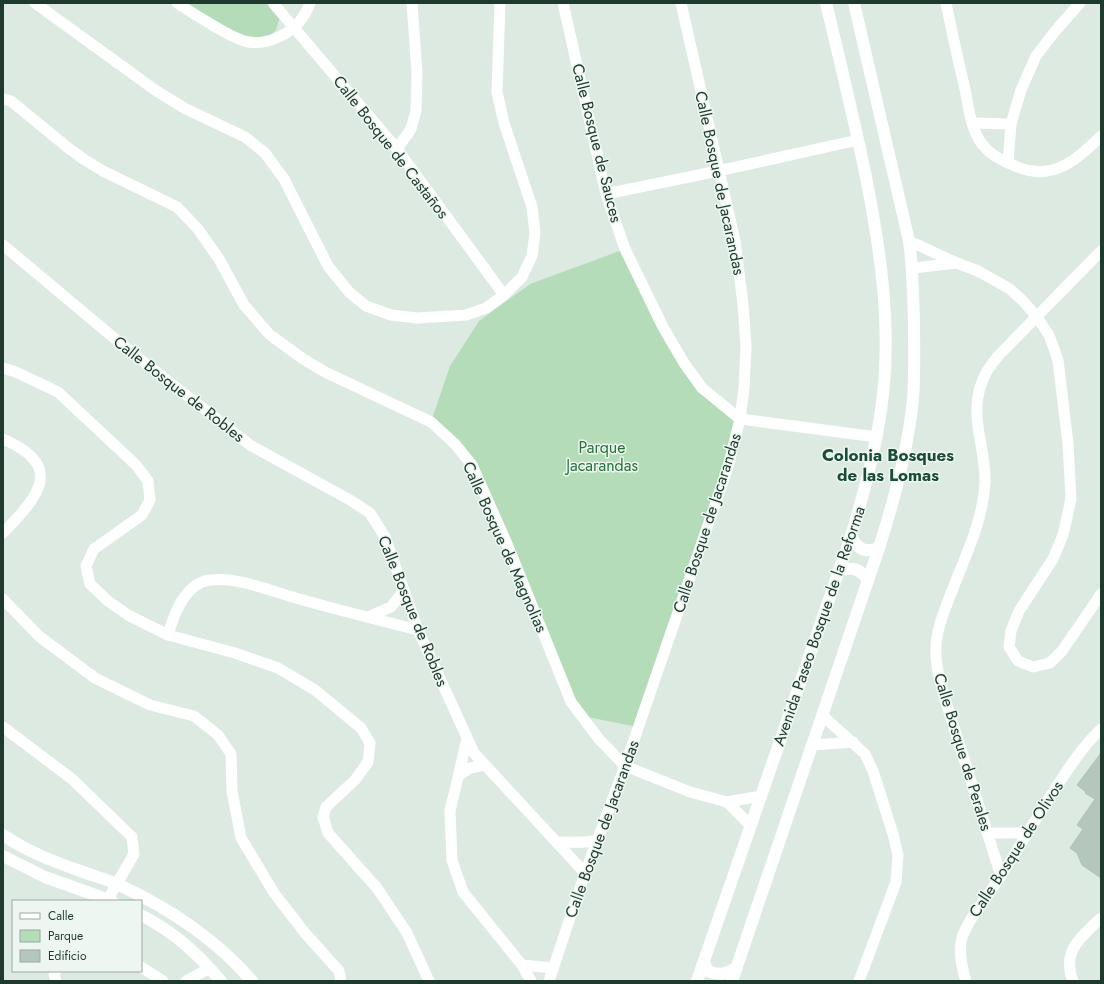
<svg xmlns="http://www.w3.org/2000/svg" width="1104" height="984" font-family="Jost,sans-serif">
  <style>
    .green { fill: #b4dcb9 }
    .building { fill: #b5c7bd; stroke: #afc3b8 }
    .lines { fill: none; stroke-linecap: round; stroke-linejoin: round }
    .minor { stroke: #fff; stroke-width: 11 }
    .tertiary { stroke: #fff; stroke-width: 12 }
    .secondary { stroke: #fff; stroke-width: 12 }
    .labels { text-anchor: middle; dominant-baseline: central; stroke-width: 3; stroke-linejoin: round; paint-order: stroke }
    .street-label { font-size: 16px; fill: #1e392e; stroke: #edf6f0 }
    .park-label { font-size: 16px; fill: #277139; stroke: #edf6f0 }
    .neighbourhood-label { font-size: 17px; font-weight: bold; fill: #1a4c38; stroke: #edf6f0 }
  </style>
  <rect width="100%" height="100%" fill="#ddeae2"/>
  <!-- green -->
  <g class="green">
    <path d="M183 3H267L280 18 276 30 269 37 249 40Z"/>
    <path d="M625 249 684 363 740 419 638 727 582 716 472 465 431 422 450 366 479 321 530 284Z"/>
  </g>
  <!-- building -->
  <path class="building" d="M1101 753V878L1082 865 1077 853 1070 848 1083 829 1077 825 1095 799 1085 793 1086 792 1077 785Z"/>
  <g class="lines">
    <!-- minor -->
    <g class="minor">
      <path d="M35 3 155 90 186 109 245 137 265 153 284 179 328 266 349 292 366 306 391 315 417 318 466 315 486 308 504 295 522 277 532 256 535 233 532 207 504 123 497 92 500 3"/>
      <path d="M177 3C189 11 202 19 214 26 239 41 255 50 283 35 296 28 305 17 310 3"/>
      <path d="M273 3 397 149 504 295"/>
      <path d="M563 3 606 194 625 249 663 327 684 363 702 388 740 419 877 437"/>
      <path d="M946 3C952 32 958 60 965 89 968 105 971 130 982 144 991 156 1005 162 1020 168 1054 181 1079 158 1101 136"/>
      <path d="M3 99 11 101 67 147 85 160 103 171 177 207 198 229 219 259 244 305 269 334 303 359 325 372 431 422 455 444 472 465 508 546 571 702 599 739 625 766 690 792 727 802 761 796"/>
      <path d="M972 123 1011 124"/>
      <path d="M397 149 411 129 416 111 417 73 412 3"/>
      <path d="M1008 163 1011 124 1021 90 1036 56 1056 30 1080 3"/>
      <path d="M606 194 718 171 858 140"/>
      <path d="M909 241 957 263 978 271 1010 289 1023 301 1036 316 1049 335 1058 360 1068 444 1071 499 1063 535 1053 559 1019 611 1011 631 1009 647 1018 661 1033 667 1050 663 1062 651 1101 594"/>
      <path d="M3 245 126 348 250 445 350 500 370 513 385 537 418 630 474 753 585 873"/>
      <path d="M913 268 956 263"/>
      <path d="M3 368 16 372 58 392 136 465 148 481 150 500 142 515 94 549 86 566 90 584 108 601 128 615 168 635 235 653 278 668 315 690 361 728 370 743 368 762 355 780 326 807 323 817 328 833 377 888 407 933 429 981"/>
      <path d="M3 439C66 466 38 497 3 533"/>
      <path d="M3 599 40 637 95 678 150 705 194 716 218 735 231 754 232 791 241 838 274 893 305 933 339 971 341 981"/>
      <path d="M368 617 391 607 404 590"/>
      <path d="M168 635C174 614 185 583 210 580 236 576 274 592 299 599 339 610 378 620 418 630"/>
      <path d="M822 715 865 754 873 771 893 834 898 855 896 882 859 981"/>
      <path d="M3 727 72 779 132 837 134 854 108 899"/>
      <path d="M467 739 450 811 452 860 463 892 522 965 531 981"/>
      <path d="M812 745 853 742"/>
      <path d="M459 775 470 768 485 765"/>
      <path d="M727 802 751 826"/>
      <path d="M988 833H1026"/>
      <path d="M556 842C566 842 589 844 598 839"/>
      <path d="M1001 876 944 696C940 680 935 665 936 648 936 630 944 612 950 596 964 559 983 522 985 483 986 443 966 414 985 375 988 368 994 361 999 355L1101 251"/>
      <path d="M522 965 553 968"/>
      <path d="M141 967 163 981"/>
      <path d="M56 971 54 974 56 981"/>
      <path d="M186 981 210 968"/>
      <path d="M549 981 585 873 625 766 728 467 740 419 744 388 746 346 743 304 735 241 681 3"/>
      <path d="M966 981C962 968 959 956 961 942 965 922 989 895 1000 877 1020 847 1037 816 1057 786 1070 766 1083 746 1101 729"/>
      <path d="M1073 981C1061 951 1082 936 1101 918"/>
    </g>
    <!-- tertiary -->
    <g class="tertiary">
      <path d="M3 835C28 852 55 862 83 872 94 876 106 879 117 884 167 907 216 939 252 981"/>
      <path d="M3 856 45 877 112 901"/>
      <path d="M141 915C174 932 197 953 221 981"/>
    </g>
    <!-- secondary -->
    <g class="secondary">
      <path d="M851 536C858 550 865 553 879 548"/>
      <path d="M839 571C852 566 860 569 868 580"/>
      <path d="M704 962 708 971C719 976 727 974 737 967"/>
      <path d="M697 981 851 536C865 490 878 442 883 394 891 321 880 248 866 177 854 119 840 61 826 3"/>
      <path d="M732 981 879 548C894 500 908 450 913 399 915 374 914 348 914 323 913 295 913 268 909 241L854 3"/>
    </g>
  </g>
  <g class="labels">
    <!-- street labels -->
    <g class="street-label">
      <text transform="translate(597 143) rotate(76)">Calle Bosque de Sauces</text>
      <text transform="translate(391 147) rotate(52)">Calle Bosque de Castaños</text>
      <text transform="translate(720 183) rotate(78)">Calle Bosque de Jacarandas</text>
      <text transform="translate(179 389) rotate(38)">Calle Bosque de Robles</text>
      <text transform="translate(707 523) rotate(-72)">Calle Bosque de Jacarandas</text>
      <text transform="translate(505 547) rotate(66)">Calle Bosque de Magnolias</text>
      <text transform="translate(413 611) rotate(68)">Calle Bosque de Robles</text>
      <text transform="translate(819 626) rotate(-71)">Avenida Paseo Bosque de la Reforma</text>
      <text transform="translate(963 752) rotate(73)">Calle Bosque de Perales</text>
      <text transform="translate(602 829) rotate(-70)">Calle Bosque de Jacarandas</text>
      <text transform="translate(1016 849) rotate(-57)">Calle Bosque de Olivos</text>
    </g>
    <!-- park labels -->
    <g class="park-label">
      <text x="602" y="447">Parque<tspan x="602" dy="18">Jacarandas</tspan></text>
    </g>
    <!-- neighbourhood labels -->
    <g class="neighbourhood-label">
      <text x="888" y="455">Colonia Bosques<tspan x="888" dy="20">de las Lomas</tspan></text>
    </g>
  </g>
  <!-- border -->
  <rect width="1104" height="984" fill="none" stroke="#1e392e" stroke-width="8"/>
  <!-- legend -->
  <rect x="12" y="900" width="130" height="72" fill="#edf6f0" stroke="#9aaaa2"/>
  <rect x="20" y="913" width="20" height="6" fill="#ffffff" stroke="#9aaaa2"/>
  <text x="48" y="920" font-size="12" fill="#1e392e">Calle</text>
  <rect x="20" y="930" width="20" height="12" fill="#b4dcb9" stroke="#9aaaa2"/>
  <text x="48" y="940" font-size="12" fill="#1e392e">Parque</text>
  <rect x="20" y="950" width="20" height="12" fill="#b5c7bd" stroke="#9aaaa2"/>
  <text x="48" y="960" font-size="12" fill="#1e392e">Edificio</text>
</svg>
